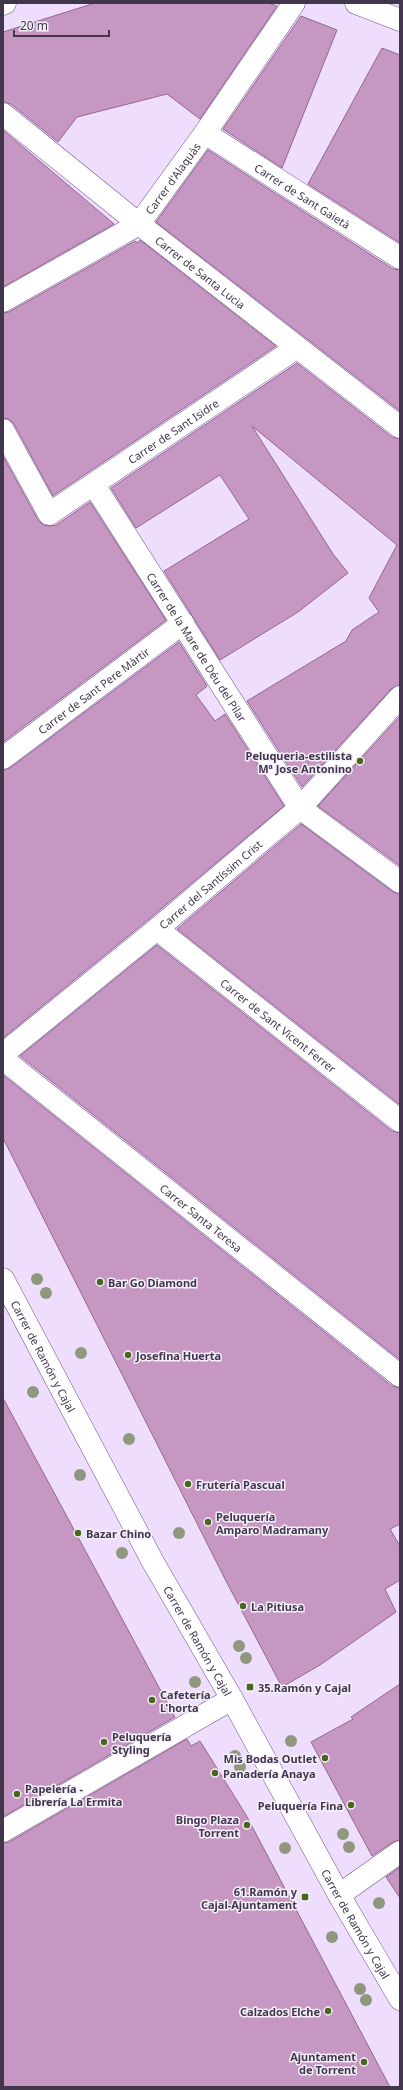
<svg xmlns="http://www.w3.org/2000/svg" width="403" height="2090" font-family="'Noto Sans',sans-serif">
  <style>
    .building { fill: #c697c2; stroke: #93678f }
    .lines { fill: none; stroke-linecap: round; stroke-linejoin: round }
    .street-casing { stroke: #715686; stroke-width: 23 }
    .secondary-casing { stroke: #715686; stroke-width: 23 }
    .street { stroke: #fff; stroke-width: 22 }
    .secondary { stroke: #fff; stroke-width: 22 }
    .tree { fill: #8f977c }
    .poi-dot { fill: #48671c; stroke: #f5f0fb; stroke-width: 1.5 }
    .labels { text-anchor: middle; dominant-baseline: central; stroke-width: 3; stroke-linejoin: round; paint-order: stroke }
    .street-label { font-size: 11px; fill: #42364c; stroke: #f5f0fb }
    .poi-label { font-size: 11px; font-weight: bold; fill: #42364c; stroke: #f5f0fb; text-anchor: start }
  </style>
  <rect width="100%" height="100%" fill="#efddfe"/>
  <!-- building -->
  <g class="building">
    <path d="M95 3H268L277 6 200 119 167 94 77 117 58 142 11 104 3 102V32Z"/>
    <path d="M301 16 337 30 282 168 223 129Z"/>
    <path d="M382 48 400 55V243L308 184Z"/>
    <path d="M3 130 114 224 3 287Z"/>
    <path d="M208 150 393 269 400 270V411L156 222Z"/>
    <path d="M140 240 276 346 53 496 14 424 9 419 3 418V313L9 312 135 241 138 243Z"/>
    <path d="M297 363 392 437 400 439V685L391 689 302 787 247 701 346 641 352 630 379 612 369 598 397 545 252 426 333 554 348 573 298 612 220 660 164 571 249 519 220 475 136 528 111 488Z"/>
    <path d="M3 456 38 520 43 525 50 526 56 525 90 502 166 620 3 742Z"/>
    <path d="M179 642 207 686 196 695 215 721 225 714 284 806 149 919 3 1038V770L10 768Z"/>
    <path d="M400 716V866L318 806Z"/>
    <path d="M301 824 393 892 400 894V1105L177 929Z"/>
    <path d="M157 945 392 1131 400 1133V1360L20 1056Z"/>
    <path d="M3 1075 392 1386 400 1388V1524L390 1529 400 1546V1580L385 1589 396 1612 320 1665 282 1687 226 1581 3 1138Z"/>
    <path d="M3 1398 175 1717 3 1817Z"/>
    <path d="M400 1684V1840L393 1842 372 1856 311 1742 353 1719 351 1717Z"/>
    <path d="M187 1739 191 1746 200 1741 246 1815 390 2087H3V1843L9 1842Z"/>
    <path d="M400 1867V1898L386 1877Z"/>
  </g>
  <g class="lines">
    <defs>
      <g id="street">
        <path id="s1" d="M3 114 139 224 400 427"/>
        <path id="s2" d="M205 133 400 258"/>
        <path id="s3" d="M3 301 139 224 205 133 294 3"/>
        <path id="s4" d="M3 430 49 514 296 348"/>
        <path id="s5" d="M94 485 300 808 400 882"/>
        <path id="s6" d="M3 758 183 623"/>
        <path id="s7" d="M157 929 400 1121"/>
        <path id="s8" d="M3 1054 157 929 300 808 400 697"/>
        <path id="s9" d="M3 1059 400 1376"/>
        <path d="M3 1831 232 1699"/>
        <path d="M339 1895 400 1852"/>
      </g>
      <g id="secondary">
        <path d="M356 3 400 20"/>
        <path d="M3 4 5 3"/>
        <path id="s10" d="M3 1279 153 1562 232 1699 339 1895 400 1999"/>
      </g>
    </defs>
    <!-- street casing -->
    <use href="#street" class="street-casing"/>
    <!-- secondary casing -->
    <use href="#secondary" class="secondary-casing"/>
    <!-- street -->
    <use href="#street" class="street"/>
    <!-- secondary -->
    <use href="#secondary" class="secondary"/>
  </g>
  <!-- trees -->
  <g class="tree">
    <circle cx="37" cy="1279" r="6"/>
    <circle cx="46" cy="1293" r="6"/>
    <circle cx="81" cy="1353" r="6"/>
    <circle cx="33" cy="1392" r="6"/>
    <circle cx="129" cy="1439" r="6"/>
    <circle cx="80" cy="1475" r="6"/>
    <circle cx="179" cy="1533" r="6"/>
    <circle cx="122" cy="1553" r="6"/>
    <circle cx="239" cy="1646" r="6"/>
    <circle cx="246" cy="1658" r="6"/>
    <circle cx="195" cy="1682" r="6"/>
    <circle cx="291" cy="1741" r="6"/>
    <circle cx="235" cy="1756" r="6"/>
    <circle cx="240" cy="1767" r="6"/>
    <circle cx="343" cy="1834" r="6"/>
    <circle cx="349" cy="1847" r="6"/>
    <circle cx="285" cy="1848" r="6"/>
    <circle cx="379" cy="1903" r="6"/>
    <circle cx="332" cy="1937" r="6"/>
    <circle cx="360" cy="1989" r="6"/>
    <circle cx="366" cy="2000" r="6"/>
  </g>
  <!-- markers -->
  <g class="poi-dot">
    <circle cx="360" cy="761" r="4"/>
    <circle cx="100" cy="1282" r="4"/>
    <circle cx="128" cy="1355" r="4"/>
    <circle cx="188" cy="1484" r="4"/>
    <circle cx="208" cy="1522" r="4"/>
    <circle cx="78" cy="1533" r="4"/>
    <circle cx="243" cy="1606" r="4"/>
    <rect x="246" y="1683" width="8" height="8" rx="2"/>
    <circle cx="152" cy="1700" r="4"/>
    <circle cx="104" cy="1742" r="4"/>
    <circle cx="325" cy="1758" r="4"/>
    <circle cx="215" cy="1773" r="4"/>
    <circle cx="17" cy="1794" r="4"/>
    <circle cx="351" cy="1805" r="4"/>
    <circle cx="247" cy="1825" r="4"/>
    <rect x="301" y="1893" width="8" height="8" rx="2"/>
    <circle cx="328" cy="2011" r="4"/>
    <circle cx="364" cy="2062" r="4"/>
  </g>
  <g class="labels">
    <!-- street labels -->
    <g class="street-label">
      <text stroke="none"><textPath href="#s3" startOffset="213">Carrer d'Alaquàs</textPath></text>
      <text stroke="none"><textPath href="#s2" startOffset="116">Carrer de Sant Gaietà</textPath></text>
      <text stroke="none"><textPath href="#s1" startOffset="253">Carrer de Santa Lucia</textPath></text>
      <text stroke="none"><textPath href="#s4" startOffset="245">Carrer de Sant Isidre</textPath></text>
      <text stroke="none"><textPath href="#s5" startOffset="192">Carrer de la Mare de Déu del Pilar</textPath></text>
      <text stroke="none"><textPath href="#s6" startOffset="113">Carrer de Sant Pere Màrtir</textPath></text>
      <text stroke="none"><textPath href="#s8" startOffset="268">Carrer del Santíssim Crist</textPath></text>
      <text stroke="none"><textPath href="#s7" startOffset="155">Carrer de Sant Vicent Ferrer</textPath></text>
      <text stroke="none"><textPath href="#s9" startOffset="254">Carrer Santa Teresa</textPath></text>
      <text stroke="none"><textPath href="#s10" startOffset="87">Carrer de Ramón y Cajal</textPath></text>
      <text stroke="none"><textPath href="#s10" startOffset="411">Carrer de Ramón y Cajal</textPath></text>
      <text stroke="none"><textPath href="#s10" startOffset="735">Carrer de Ramón y Cajal</textPath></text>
    </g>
    <!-- poi labels -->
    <g class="poi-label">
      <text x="352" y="755" text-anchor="end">Peluqueria-estilista<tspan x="352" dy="13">Mª Jose Antonino</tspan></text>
      <text x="108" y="1282">Bar Go Diamond</text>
      <text x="136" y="1355">Josefina Huerta</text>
      <text x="196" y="1484">Frutería Pascual</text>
      <text x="216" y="1516">Peluquería<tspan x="216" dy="13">Amparo Madramany</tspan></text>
      <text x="86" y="1533">Bazar Chino</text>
      <text x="251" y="1606">La Pitiusa</text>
      <text x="258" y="1687">35.Ramón y Cajal</text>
      <text x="160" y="1694">Cafetería<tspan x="160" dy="13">L'horta</tspan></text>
      <text x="112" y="1736">Peluquería<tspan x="112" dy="13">Styling</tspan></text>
      <text x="317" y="1758" text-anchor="end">Mis Bodas Outlet</text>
      <text x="223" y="1773">Panadería Anaya</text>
      <text x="25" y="1788">Papelería -<tspan x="25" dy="13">Librería La Ermita</tspan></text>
      <text x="343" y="1805" text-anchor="end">Peluquería Fina</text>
      <text x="239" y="1819" text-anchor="end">Bingo Plaza<tspan x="239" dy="13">Torrent</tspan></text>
      <text x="297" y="1891" text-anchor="end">61.Ramón y<tspan x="297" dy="13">Cajal-Ajuntament</tspan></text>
      <text x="320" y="2011" text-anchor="end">Calzados Elche</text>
      <text x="356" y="2056" text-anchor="end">Ajuntament<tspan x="356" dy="13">de Torrent</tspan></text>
    </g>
  </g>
  <!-- border -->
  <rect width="403" height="2090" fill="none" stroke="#42364c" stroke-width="8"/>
  <!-- scale -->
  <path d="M14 30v6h95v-6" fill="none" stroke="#42364c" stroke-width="2"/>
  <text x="20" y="30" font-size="12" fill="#42364c" stroke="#f5f0fb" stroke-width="3" paint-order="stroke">20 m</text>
</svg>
